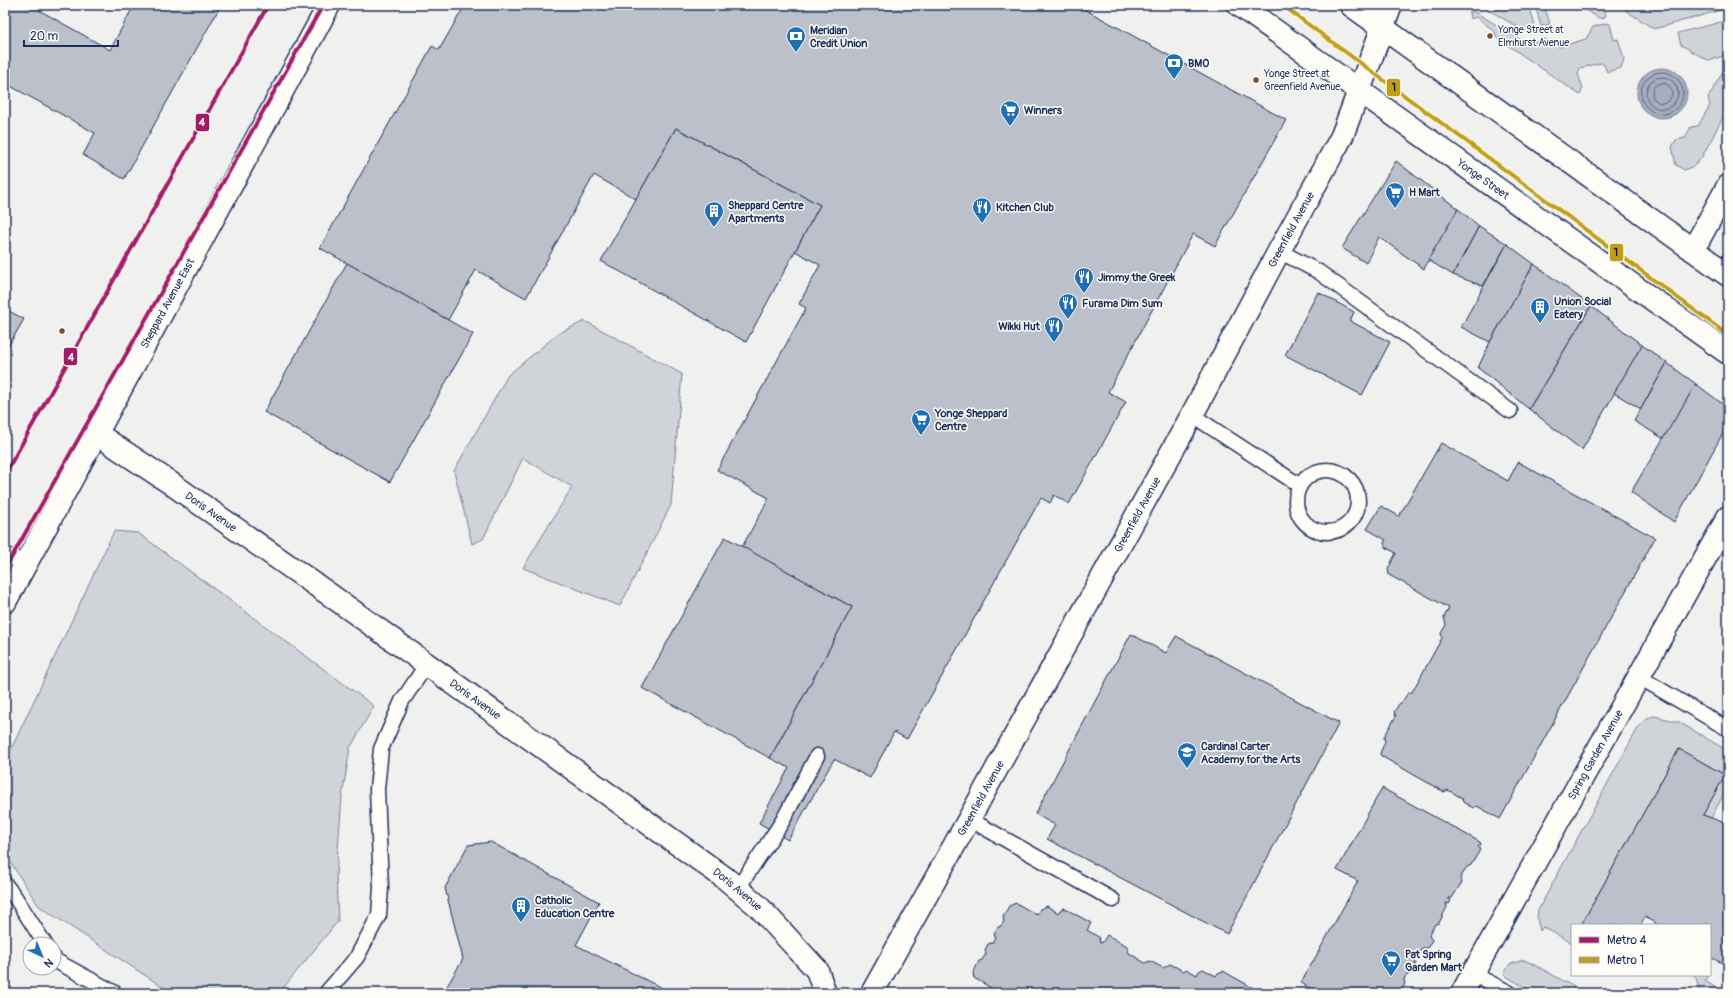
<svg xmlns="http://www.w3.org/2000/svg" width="1733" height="998" font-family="Pangolin,sans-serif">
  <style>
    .green { fill: #d0d3d8; stroke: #76819b }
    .water { fill: #a7adbd; stroke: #6f7b97 }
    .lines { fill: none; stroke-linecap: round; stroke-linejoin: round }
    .shore { stroke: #536184; stroke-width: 1 }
    .building { fill: #bbc0ca; stroke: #1b2f5e }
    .lane-casing { stroke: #1b2f5e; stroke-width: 17 }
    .street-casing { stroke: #1b2f5e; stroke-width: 25 }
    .secondary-casing { stroke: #1b2f5e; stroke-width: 25 }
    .primary-casing { stroke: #1b2f5e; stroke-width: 25 }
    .lane { stroke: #fdfcf7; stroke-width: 14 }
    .street { stroke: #fdfcf7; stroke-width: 22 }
    .secondary { stroke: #fdfcf7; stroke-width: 22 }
    .primary { stroke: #fdfcf7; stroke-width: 22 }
    .metro-1-casing { stroke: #fdfcf7; stroke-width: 7 }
    .metro-2-casing { stroke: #fdfcf7; stroke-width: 7 }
    .metro-1 { stroke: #a21a68; stroke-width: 4 }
    .metro-2 { stroke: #c19e18; stroke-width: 4 }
    .bus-dot { fill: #7a4b2a; stroke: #fdfcf7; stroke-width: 1.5 }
    .labels { text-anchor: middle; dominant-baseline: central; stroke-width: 3; stroke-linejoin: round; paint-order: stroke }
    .bus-label { font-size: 10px; fill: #1b2f5e; stroke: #fdfcf7; text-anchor: start }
    .poi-label { font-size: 11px; font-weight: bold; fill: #1b2f5e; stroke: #fdfcf7; text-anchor: start }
    .street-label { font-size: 11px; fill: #1b2f5e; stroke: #fdfcf7 }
    .line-badge { stroke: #fdfcf7; stroke-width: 1.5 }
    .badge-label { font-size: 11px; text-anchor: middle; font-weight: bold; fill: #fff }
    .pale-badge-label { font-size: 11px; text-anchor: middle; font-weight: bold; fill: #111 }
  </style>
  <rect width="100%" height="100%" fill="#f0f0ee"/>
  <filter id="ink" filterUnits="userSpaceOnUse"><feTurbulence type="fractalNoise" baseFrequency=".025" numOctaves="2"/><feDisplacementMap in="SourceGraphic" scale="8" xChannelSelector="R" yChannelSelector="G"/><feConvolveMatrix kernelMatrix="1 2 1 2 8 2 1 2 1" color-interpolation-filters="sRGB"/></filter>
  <g filter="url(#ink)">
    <!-- green -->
    <g class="green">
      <path d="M1486 5H1529L1536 29 1526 32 1487 9Z"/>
      <path d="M1535 5H1544L1550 24 1541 26Z"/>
      <path d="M1576 5H1593L1605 12 1606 16 1601 19Z"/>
      <path d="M1632 5H1728V8L1654 29 1625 10Z"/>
      <path d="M1469 12H1475L1528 44 1545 39 1559 47 1586 39 1593 27 1607 23 1610 24 1614 40 1618 39 1624 59 1621 68 1607 72 1604 65 1601 63 1580 68 1578 74 1583 88 1580 95 1496 37 1495 32 1477 17 1470 19Z"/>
      <path d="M1725 21C1728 34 1729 44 1723 56L1709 61 1681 45 1678 33Z"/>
      <path d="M1728 62V108L1702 157 1694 166 1684 170 1676 165 1672 147 1676 140 1685 138 1691 127 1698 126 1710 105 1708 98Z"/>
      <path d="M585 321 682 374 671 505 620 606 523 568 572 487 523 458 483 539 472 544 454 471 508 375 559 333Z"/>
      <path d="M114 531 138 533 374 706 350 748 342 797 336 875 338 921 279 993H172L39 906 5 854V762Z"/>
      <path d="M1654 716 1679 722 1728 751V786L1711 818 1703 815 1725 775 1679 749 1581 925H1572V943L1543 927 1540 931 1537 918 1538 910 1638 728 1647 718Z"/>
      <path d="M1524 960 1533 964 1585 993H1534L1506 976 1504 972 1510 964Z"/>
      <path d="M1693 975H1708L1705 981 1718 989 1716 993H1700L1696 978Z"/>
    </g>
    <!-- water -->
    <circle class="water" cx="1662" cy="93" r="25"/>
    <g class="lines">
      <!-- shore -->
      <g class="shore">
        <circle cx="1662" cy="93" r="21"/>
        <circle cx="1662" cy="93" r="16"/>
        <circle cx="1662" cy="93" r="10"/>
      </g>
    </g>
    <!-- building -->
    <g class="building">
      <path d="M5 5H30L110 50 134 5H221L124 179 83 155 95 133 5 83Z"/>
      <path d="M465 5H1077L1286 120 1215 246 1193 234 1108 392 1126 402 1069 504 1054 495 1050 503 1041 498 907 739 894 732 870 778 834 759 788 840 759 823 789 768 770 758 852 607 742 547 769 498 717 470 806 308 799 304 820 265 795 251 820 205 676 128 636 199 594 175 526 298 476 270 448 320 320 248 432 46 439 50Z"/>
      <path d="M676 128 820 205 746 342 601 261Z"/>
      <path d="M1396 161 1458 209 1424 269 1379 237 1366 263 1342 248Z"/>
      <path d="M1458 209 1479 226 1453 275 1428 260Z"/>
      <path d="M1479 226 1507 244 1483 286 1453 275Z"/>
      <path d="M1507 244 1534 264 1490 342 1461 327Z"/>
      <path d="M347 263 473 334 390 482 264 412Z"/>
      <path d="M1534 264 1591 306 1529 409 1478 368 1490 342Z"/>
      <path d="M1318 292 1354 312 1350 321 1390 342 1362 395 1285 355Z"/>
      <path d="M1591 306 1642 345 1582 450 1529 409Z"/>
      <path d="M5 309 24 319 5 352Z"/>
      <path d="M1642 345 1667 363 1641 409 1614 393Z"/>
      <path d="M1667 363 1696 384 1664 439 1634 421Z"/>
      <path d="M1696 384 1728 408V424L1674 522 1631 492Z"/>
      <path d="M1441 443 1508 481 1518 462 1655 538 1500 819 1477 806 1473 808 1463 802 1462 798 1448 790 1444 792 1381 756 1380 753 1385 742 1384 737 1396 716 1394 712 1399 704 1402 702 1408 693 1412 692 1442 638 1441 633 1446 625 1444 617 1449 608 1389 575 1388 569 1396 553 1385 547 1384 542 1386 540 1367 529 1381 506 1399 516Z"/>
      <path d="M725 537 852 607 770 758 642 688Z"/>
      <path d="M1131 634 1166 653 1176 636 1339 723 1227 934 1047 839 1055 825 1035 814Z"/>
      <path d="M1679 749 1725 775 1703 815 1728 824V966L1710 957V925H1658L1645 917 1641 925H1581Z"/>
      <path d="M1382 788 1480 842 1481 845 1478 846 1480 850 1471 865 1467 867 1460 878 1462 882 1452 898H1448L1451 900 1449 904 1446 903 1447 907 1439 923 1435 924 1429 936 1432 940 1427 948H1422L1415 960 1416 964 1410 974 1406 976 1404 979 1405 984 1400 993H1319L1301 983 1358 881 1337 870Z"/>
      <path d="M491 842 599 902 576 945 672 993H443L463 959 445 888 468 845Z"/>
      <path d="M1016 903 1037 915 1040 909 1047 906 1058 913 1060 910 1064 908 1091 923 1087 930 1100 938 1099 941 1102 943 1107 935 1127 946 1129 953 1145 963 1150 961 1163 968 1170 964 1184 971 1186 969 1197 975 1199 971 1203 969 1216 976 1218 973 1223 971 1262 993H1000L974 978 973 973 979 961 982 960 986 954 985 950 988 944 992 943 995 937 994 933 998 927 1001 926 1004 921 1003 917 1009 906Z"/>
    </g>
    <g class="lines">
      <defs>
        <g id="lane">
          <path d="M1279 251 1319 272 1510 411"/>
          <path d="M1192 415 1299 485"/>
          <circle cx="1327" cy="501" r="31"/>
          <path d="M5 554 26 564"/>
          <path d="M1639 677 1728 729"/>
          <path d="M969 819 1113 900"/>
          <path d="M5 884 15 897 45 944"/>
          <path d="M738 888 782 822 817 756"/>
          <path d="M54 958 56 961 115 993"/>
          <path d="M1473 974 1510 993"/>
          <path d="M326 993 357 957 379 915 381 888 377 789 381 749 402 701 427 664"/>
        </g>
        <g id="street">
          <path d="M1693 250 1728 186"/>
          <path id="s1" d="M872 993 969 819 1192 415 1279 251 1342 136 1391 5"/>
          <path id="s2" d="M1462 993 1728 517"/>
        </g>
        <g id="secondary">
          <path id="s3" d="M97 434 169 482 333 597 725 878 758 906 817 970 825 993"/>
          <path id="s4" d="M5 602 329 5"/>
        </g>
        <g id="primary">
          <path id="s5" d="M1239 5 1728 353"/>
          <path d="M1351 5 1728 275"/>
        </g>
      </defs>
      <!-- lane casing -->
      <use href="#lane" class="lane-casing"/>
      <!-- street casing -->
      <use href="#street" class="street-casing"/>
      <!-- secondary casing -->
      <use href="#secondary" class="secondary-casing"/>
      <!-- primary casing -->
      <use href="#primary" class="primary-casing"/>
      <!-- lane -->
      <use href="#lane" class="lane"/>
      <!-- street -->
      <use href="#street" class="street"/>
      <!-- secondary -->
      <use href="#secondary" class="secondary"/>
      <!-- primary -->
      <use href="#primary" class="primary"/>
      <defs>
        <g id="metro-1">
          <path d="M5 474 268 5"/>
          <path d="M5 569 323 5"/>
        </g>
        <path id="metro-2" d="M1282 5 1728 335"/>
      </defs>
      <!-- metro-1 casing -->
      <use href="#metro-1" class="metro-1-casing"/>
      <!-- metro-2 casing -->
      <use href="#metro-2" class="metro-2-casing"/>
      <!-- metro-1 -->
      <use href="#metro-1" class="metro-1"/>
      <!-- metro-2 -->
      <use href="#metro-2" class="metro-2"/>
    </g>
  </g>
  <!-- icons -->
  <defs>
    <symbol id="bank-pin" viewBox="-11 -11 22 30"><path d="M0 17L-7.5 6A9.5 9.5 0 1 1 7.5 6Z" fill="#1f6fb2" stroke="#fdfcf7"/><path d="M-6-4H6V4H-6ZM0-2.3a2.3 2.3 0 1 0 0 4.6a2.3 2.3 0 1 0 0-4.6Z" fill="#fff"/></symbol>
    <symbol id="supermarket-pin" viewBox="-11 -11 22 30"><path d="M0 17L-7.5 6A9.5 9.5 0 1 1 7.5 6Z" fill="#1f6fb2" stroke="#fdfcf7"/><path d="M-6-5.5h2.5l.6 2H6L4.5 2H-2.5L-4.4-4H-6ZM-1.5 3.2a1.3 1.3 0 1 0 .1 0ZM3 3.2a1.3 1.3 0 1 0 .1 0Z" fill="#fff"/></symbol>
    <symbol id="restaurant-pin" viewBox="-11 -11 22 30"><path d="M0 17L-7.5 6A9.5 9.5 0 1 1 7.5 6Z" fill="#1f6fb2" stroke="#fdfcf7"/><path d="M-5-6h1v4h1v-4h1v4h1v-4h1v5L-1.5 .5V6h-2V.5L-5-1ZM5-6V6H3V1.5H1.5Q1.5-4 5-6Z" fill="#fff"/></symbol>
    <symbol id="building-pin" viewBox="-11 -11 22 30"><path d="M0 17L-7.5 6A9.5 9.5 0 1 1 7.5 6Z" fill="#1f6fb2" stroke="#fdfcf7"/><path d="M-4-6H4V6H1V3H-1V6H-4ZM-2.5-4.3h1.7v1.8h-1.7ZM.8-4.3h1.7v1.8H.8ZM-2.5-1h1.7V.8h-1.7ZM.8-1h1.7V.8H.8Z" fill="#fff"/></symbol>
    <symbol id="school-pin" viewBox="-11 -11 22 30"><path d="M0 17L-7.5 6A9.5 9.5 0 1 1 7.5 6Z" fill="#1f6fb2" stroke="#fdfcf7"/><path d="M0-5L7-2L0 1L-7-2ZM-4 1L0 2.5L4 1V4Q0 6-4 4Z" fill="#fff"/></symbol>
  </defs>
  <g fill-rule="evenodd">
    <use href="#bank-pin" x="785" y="25" width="22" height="30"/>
    <use href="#bank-pin" x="1163" y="52" width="22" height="30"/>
    <use href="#supermarket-pin" x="999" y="99" width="22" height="30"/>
    <use href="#supermarket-pin" x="1384" y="181" width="22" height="30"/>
    <use href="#restaurant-pin" x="971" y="196" width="22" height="30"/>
    <use href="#building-pin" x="703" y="200" width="22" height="30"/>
    <use href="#restaurant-pin" x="1073" y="266" width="22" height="30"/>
    <use href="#restaurant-pin" x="1057" y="292" width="22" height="30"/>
    <use href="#building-pin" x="1529" y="296" width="22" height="30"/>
    <use href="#restaurant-pin" x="1043" y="315" width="22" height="30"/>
    <use href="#supermarket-pin" x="910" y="408" width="22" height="30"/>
    <use href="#school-pin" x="1176" y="741" width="22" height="30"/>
    <use href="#building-pin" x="510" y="895" width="22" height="30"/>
    <use href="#supermarket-pin" x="1380" y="949" width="22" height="30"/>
  </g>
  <!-- markers -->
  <g class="bus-dot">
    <circle cx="1490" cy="36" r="3.5"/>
    <circle cx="1256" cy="80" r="3.5"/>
    <circle cx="62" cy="331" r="3.5"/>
  </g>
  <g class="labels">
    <!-- bus labels -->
    <g class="bus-label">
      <text x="1498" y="30">Yonge Street at<tspan x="1498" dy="13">Elmhurst Avenue</tspan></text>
      <text x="1264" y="74">Yonge Street at<tspan x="1264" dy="13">Greenfield Avenue</tspan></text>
    </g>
    <!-- poi labels -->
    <g class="poi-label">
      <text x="810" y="30">Meridian<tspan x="810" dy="13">Credit Union</tspan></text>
      <text x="1188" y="63">BMO</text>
      <text x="1024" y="110">Winners</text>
      <text x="1409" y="192">H Mart</text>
      <text x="728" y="205">Sheppard Centre<tspan x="728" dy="13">Apartments</tspan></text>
      <text x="996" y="207">Kitchen Club</text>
      <text x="1098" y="277">Jimmy the Greek</text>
      <text x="1554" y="301">Union Social<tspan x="1554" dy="13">Eatery</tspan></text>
      <text x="1082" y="303">Furama Dim Sum</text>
      <text x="1040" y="326" text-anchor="end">Wikki Hut</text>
      <text x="935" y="413">Yonge Sheppard<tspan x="935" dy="13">Centre</tspan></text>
      <text x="1201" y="746">Cardinal Carter<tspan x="1201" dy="13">Academy for the Arts</tspan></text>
      <text x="535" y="900">Catholic<tspan x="535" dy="13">Education Centre</tspan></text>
      <text x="1405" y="954">Pat Spring<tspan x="1405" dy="13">Garden Mart</tspan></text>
    </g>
    <!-- street labels -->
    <g class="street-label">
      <text stroke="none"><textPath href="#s5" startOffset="300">Yonge Street</textPath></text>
      <text stroke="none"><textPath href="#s1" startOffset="871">Greenfield Avenue</textPath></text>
      <text stroke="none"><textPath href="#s4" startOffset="340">Sheppard Avenue East</textPath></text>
      <text stroke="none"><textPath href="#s3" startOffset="138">Doris Avenue</textPath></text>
      <text stroke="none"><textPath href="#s1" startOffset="547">Greenfield Avenue</textPath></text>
      <text stroke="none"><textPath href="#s3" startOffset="462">Doris Avenue</textPath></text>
      <text stroke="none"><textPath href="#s2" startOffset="273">Spring Garden Avenue</textPath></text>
      <text stroke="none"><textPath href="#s1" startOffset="223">Greenfield Avenue</textPath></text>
      <text stroke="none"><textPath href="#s3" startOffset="786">Doris Avenue</textPath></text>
    </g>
  </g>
  <g class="line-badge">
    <rect x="1386" y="78" width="15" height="19" rx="4" fill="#c19e18"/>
    <rect x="195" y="113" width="15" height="19" rx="4" fill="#a21a68"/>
    <rect x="1609" y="243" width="15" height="19" rx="4" fill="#c19e18"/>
    <rect x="63" y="347" width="15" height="19" rx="4" fill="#a21a68"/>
  </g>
  <g class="badge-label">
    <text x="202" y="126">4</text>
    <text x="71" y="361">4</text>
  </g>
  <g class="pale-badge-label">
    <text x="1394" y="91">1</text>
    <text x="1616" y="256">1</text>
  </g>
  <!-- margin -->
  <rect width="1733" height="998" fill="none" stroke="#fdfcf7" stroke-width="20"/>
  <rect x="10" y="10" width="1713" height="978" fill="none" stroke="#1b2f5e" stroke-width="1.5" filter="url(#ink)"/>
  <!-- legend -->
  <rect x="1571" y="924" width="140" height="52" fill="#fdfcf7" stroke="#a3aaba"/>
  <rect x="1579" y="937" width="20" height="6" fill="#a21a68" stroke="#a3aaba"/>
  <text x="1607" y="944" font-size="12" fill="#1b2f5e">Metro 4</text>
  <rect x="1579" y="957" width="20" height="6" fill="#c19e18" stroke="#a3aaba"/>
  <text x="1607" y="964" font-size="12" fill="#1b2f5e">Metro 1</text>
  <!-- north arrow -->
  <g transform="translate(42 956) rotate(136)"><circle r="19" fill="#fdfcf7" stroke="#a3aaba"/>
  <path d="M0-3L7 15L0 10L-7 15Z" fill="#1f6fb2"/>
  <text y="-6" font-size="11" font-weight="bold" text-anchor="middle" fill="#1b2f5e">N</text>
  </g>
  <!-- scale -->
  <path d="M24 40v6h94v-6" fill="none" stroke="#1b2f5e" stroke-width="2"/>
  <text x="30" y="40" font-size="12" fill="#1b2f5e" stroke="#fdfcf7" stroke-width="3" paint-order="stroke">20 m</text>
</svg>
